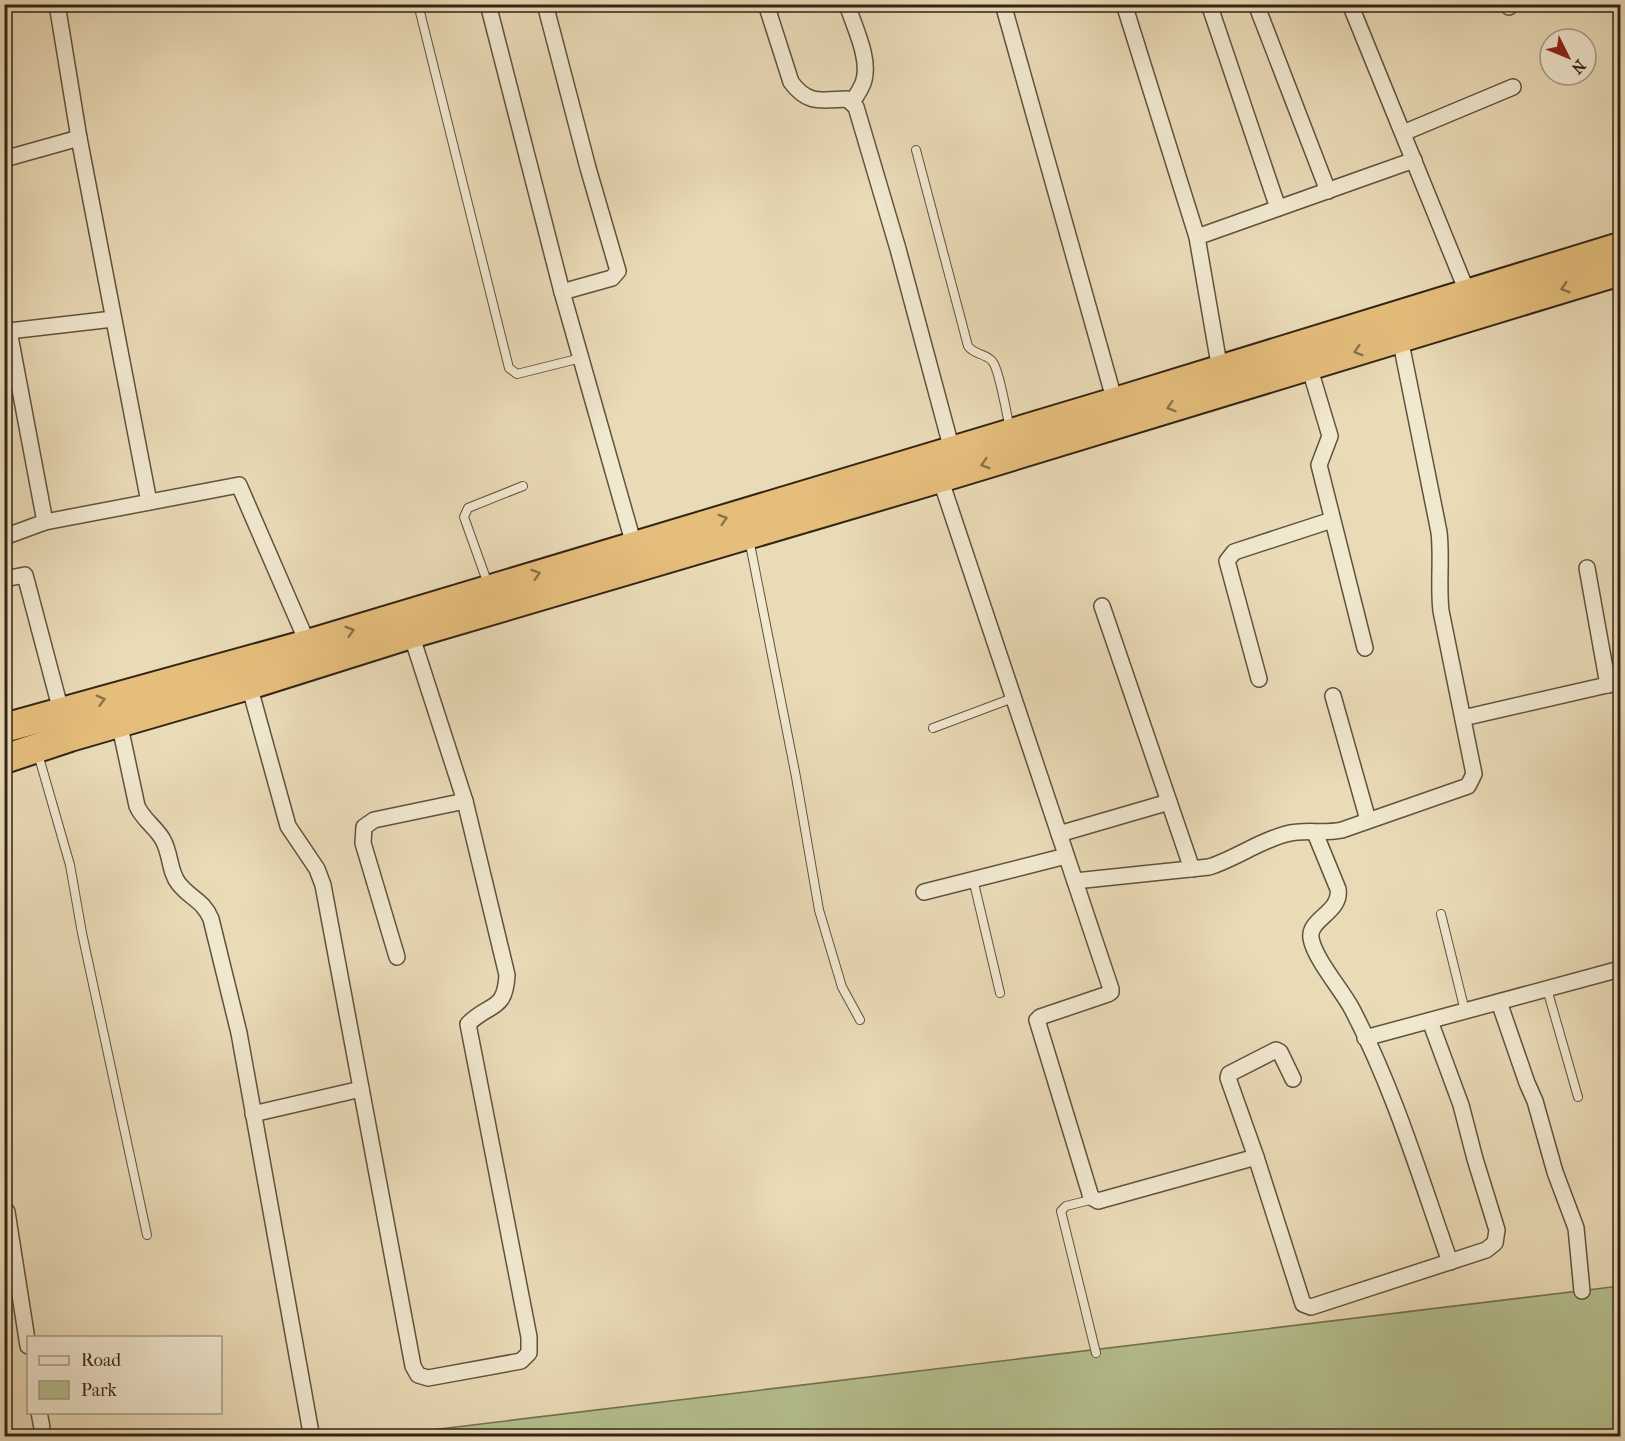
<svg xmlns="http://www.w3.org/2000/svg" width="1625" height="1441" font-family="'IM FELL French Canon',serif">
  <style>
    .green { fill: #b6c08f; stroke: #747252; stroke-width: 1.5 }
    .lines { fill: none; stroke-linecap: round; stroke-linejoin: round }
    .lane-casing { stroke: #61523e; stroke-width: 10 }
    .street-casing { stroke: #61523e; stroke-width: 18 }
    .highway-casing { stroke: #332416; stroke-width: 32 }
    .lane { stroke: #f1e8d0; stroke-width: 8 }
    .street { stroke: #f1e8d0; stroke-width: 15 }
    .highway { stroke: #e5be7c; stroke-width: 28 }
    .oneway { stroke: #8c7149 }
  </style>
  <rect width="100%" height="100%" fill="#eadbb7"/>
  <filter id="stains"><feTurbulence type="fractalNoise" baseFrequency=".00333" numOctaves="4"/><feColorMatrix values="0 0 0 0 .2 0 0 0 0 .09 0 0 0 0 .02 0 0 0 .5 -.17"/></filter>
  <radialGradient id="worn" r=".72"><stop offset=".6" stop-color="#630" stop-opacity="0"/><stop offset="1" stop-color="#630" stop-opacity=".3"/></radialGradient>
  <!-- green -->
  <path class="green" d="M1620 1286V1436H381Z"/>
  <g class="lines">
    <defs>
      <g id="lane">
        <path d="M418 4 509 368 517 374 581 358"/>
        <path d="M916 150 968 346C974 355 985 353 992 361 999 368 1007 416 1010 429"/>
        <path d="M749 539 796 777 819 910 842 987 860 1020"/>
        <path d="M488 584 464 517 468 508 523 486"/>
        <path d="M933 728 1013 698"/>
        <path d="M38 754 70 865 82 933 147 1235"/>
        <path d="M973 879 1000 993"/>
        <path d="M1441 914 1465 1011"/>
        <path d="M1547 989 1578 1097"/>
        <path d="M1094 1199 1066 1206 1061 1211 1096 1353"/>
      </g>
      <g id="street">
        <path d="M57 4 79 138 149 502"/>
        <path d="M488 4 562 292 636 552"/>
        <path d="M545 4 588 168 618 271 612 278 562 292"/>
        <path d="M766 4 791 82C808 105 821 100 847 99L856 107 898 249 952 450"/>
        <path d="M847 4C854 27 870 57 864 80 862 88 857 95 852 102"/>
        <path d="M1003 4 1115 402"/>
        <path d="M1124 4 1197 237 1220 370"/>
        <path d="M1209 4 1278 208"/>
        <path d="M1256 4 1328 191"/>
        <path d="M1350 4 1468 294"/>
        <path d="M1508 4 1509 7"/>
        <path d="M1403 133 1513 87"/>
        <path d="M4 159 79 138"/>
        <path d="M1197 237 1414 160"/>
        <path d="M4 331H9L45 522 4 537"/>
        <path d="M9 331 113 319"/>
        <path d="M1309 366 1330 436 1319 465 1365 648"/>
        <path d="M940 478 1111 989V992L1108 994 1040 1017 1037 1020 1091 1197 1098 1201 1256 1157 1228 1078 1229 1074 1276 1050 1280 1052 1293 1079"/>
        <path d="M45 522 239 485 308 644"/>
        <path d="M1587 568 1608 685"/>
        <path d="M4 579 25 575 61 711"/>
        <path d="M1102 606 1192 869"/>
        <path d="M1259 679 1227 561 1234 552 1332 520"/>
        <path d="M249 685 288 826 317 869 323 885 413 1366 418 1375 428 1378 521 1361 529 1353V1337L468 1024C490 1002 505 1012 507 975L465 801 411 634"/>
        <path d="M1333 696 1368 820"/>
        <path d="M1463 718 1620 682"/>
        <path d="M119 722 137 806C143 820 156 827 163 840 171 854 169 872 179 884 191 899 203 900 211 919L239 1033 311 1433"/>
        <path d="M1315 833 1338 889C1342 912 1308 919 1311 938 1314 958 1342 990 1352 1009 1394 1089 1420 1177 1450 1262"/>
        <path d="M1059 834 1169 802"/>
        <path d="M1075 881 1209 867C1235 859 1259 841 1286 834 1304 829 1323 834 1342 830L1468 786 1474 774 1441 611C1438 585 1442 558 1439 532L1400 338"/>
        <path d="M924 892 1066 856"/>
        <path d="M397 957 363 843 364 827 374 820 465 801"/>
        <path d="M1499 1002 1527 1083 1535 1101 1555 1172 1576 1228 1582 1291"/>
        <path d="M1365 1038 1620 969"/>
        <path d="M253 1114 361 1089"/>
        <path d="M1256 1157 1303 1304 1311 1307 1486 1250 1495 1243 1497 1230 1475 1159 1461 1105 1430 1021"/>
        <path d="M4 1208 7 1212 28 1346"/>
        <path d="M39 1412 42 1428"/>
      </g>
      <g id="highway">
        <path d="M4 728 308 644 1115 402 1620 247"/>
        <path d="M4 759 70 737 249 685 411 634 940 478 1620 271"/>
      </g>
    </defs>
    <!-- lane casing -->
    <use href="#lane" class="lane-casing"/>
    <!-- street casing -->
    <use href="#street" class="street-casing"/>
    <!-- highway casing -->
    <use href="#highway" class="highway-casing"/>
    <!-- lane -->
    <use href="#lane" class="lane"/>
    <!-- street -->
    <use href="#street" class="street"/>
    <!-- highway -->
    <use href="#highway" class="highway"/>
  </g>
  <!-- one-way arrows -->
  <defs><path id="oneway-chevron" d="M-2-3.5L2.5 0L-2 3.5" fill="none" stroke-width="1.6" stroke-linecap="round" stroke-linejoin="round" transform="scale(1.5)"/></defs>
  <g class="oneway">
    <use href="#oneway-chevron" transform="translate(1565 288) rotate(163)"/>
    <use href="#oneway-chevron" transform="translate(1358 351) rotate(163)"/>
    <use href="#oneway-chevron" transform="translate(1171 407) rotate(163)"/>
    <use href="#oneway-chevron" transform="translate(985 464) rotate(163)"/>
    <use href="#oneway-chevron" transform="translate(723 519) rotate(-17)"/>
    <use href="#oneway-chevron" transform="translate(536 574) rotate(-17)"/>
    <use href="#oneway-chevron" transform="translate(350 631) rotate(-17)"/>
    <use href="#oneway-chevron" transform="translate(101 700) rotate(-15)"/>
  </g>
  <!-- margin -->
  <rect width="1625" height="1441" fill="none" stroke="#eadbb7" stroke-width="24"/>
  <rect x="6" y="6" width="1613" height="1429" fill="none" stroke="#332416" stroke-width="3"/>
  <rect x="12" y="12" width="1601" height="1417" fill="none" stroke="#332416" stroke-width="1.5"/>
  <!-- legend -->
  <rect x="27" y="1336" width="195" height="78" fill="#f1e8d0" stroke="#a59a86" stroke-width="1.5"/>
  <rect x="39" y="1356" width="30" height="9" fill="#f1e8d0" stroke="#a59a86" stroke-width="1.5"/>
  <text x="81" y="1366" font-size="18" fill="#332416">Road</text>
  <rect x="39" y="1381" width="30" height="18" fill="#b6c08f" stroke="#a59a86" stroke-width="1.5"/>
  <text x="81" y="1396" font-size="18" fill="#332416">Park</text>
  <!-- north arrow -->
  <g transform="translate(1568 57) rotate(133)"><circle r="28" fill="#f1e8d0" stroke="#a59a86" stroke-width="1.5"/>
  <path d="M0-4.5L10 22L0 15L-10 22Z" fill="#8f2418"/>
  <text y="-9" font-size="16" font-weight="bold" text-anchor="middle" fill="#332416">N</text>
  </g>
  <rect width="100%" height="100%" filter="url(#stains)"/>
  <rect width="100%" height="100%" fill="url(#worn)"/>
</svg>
